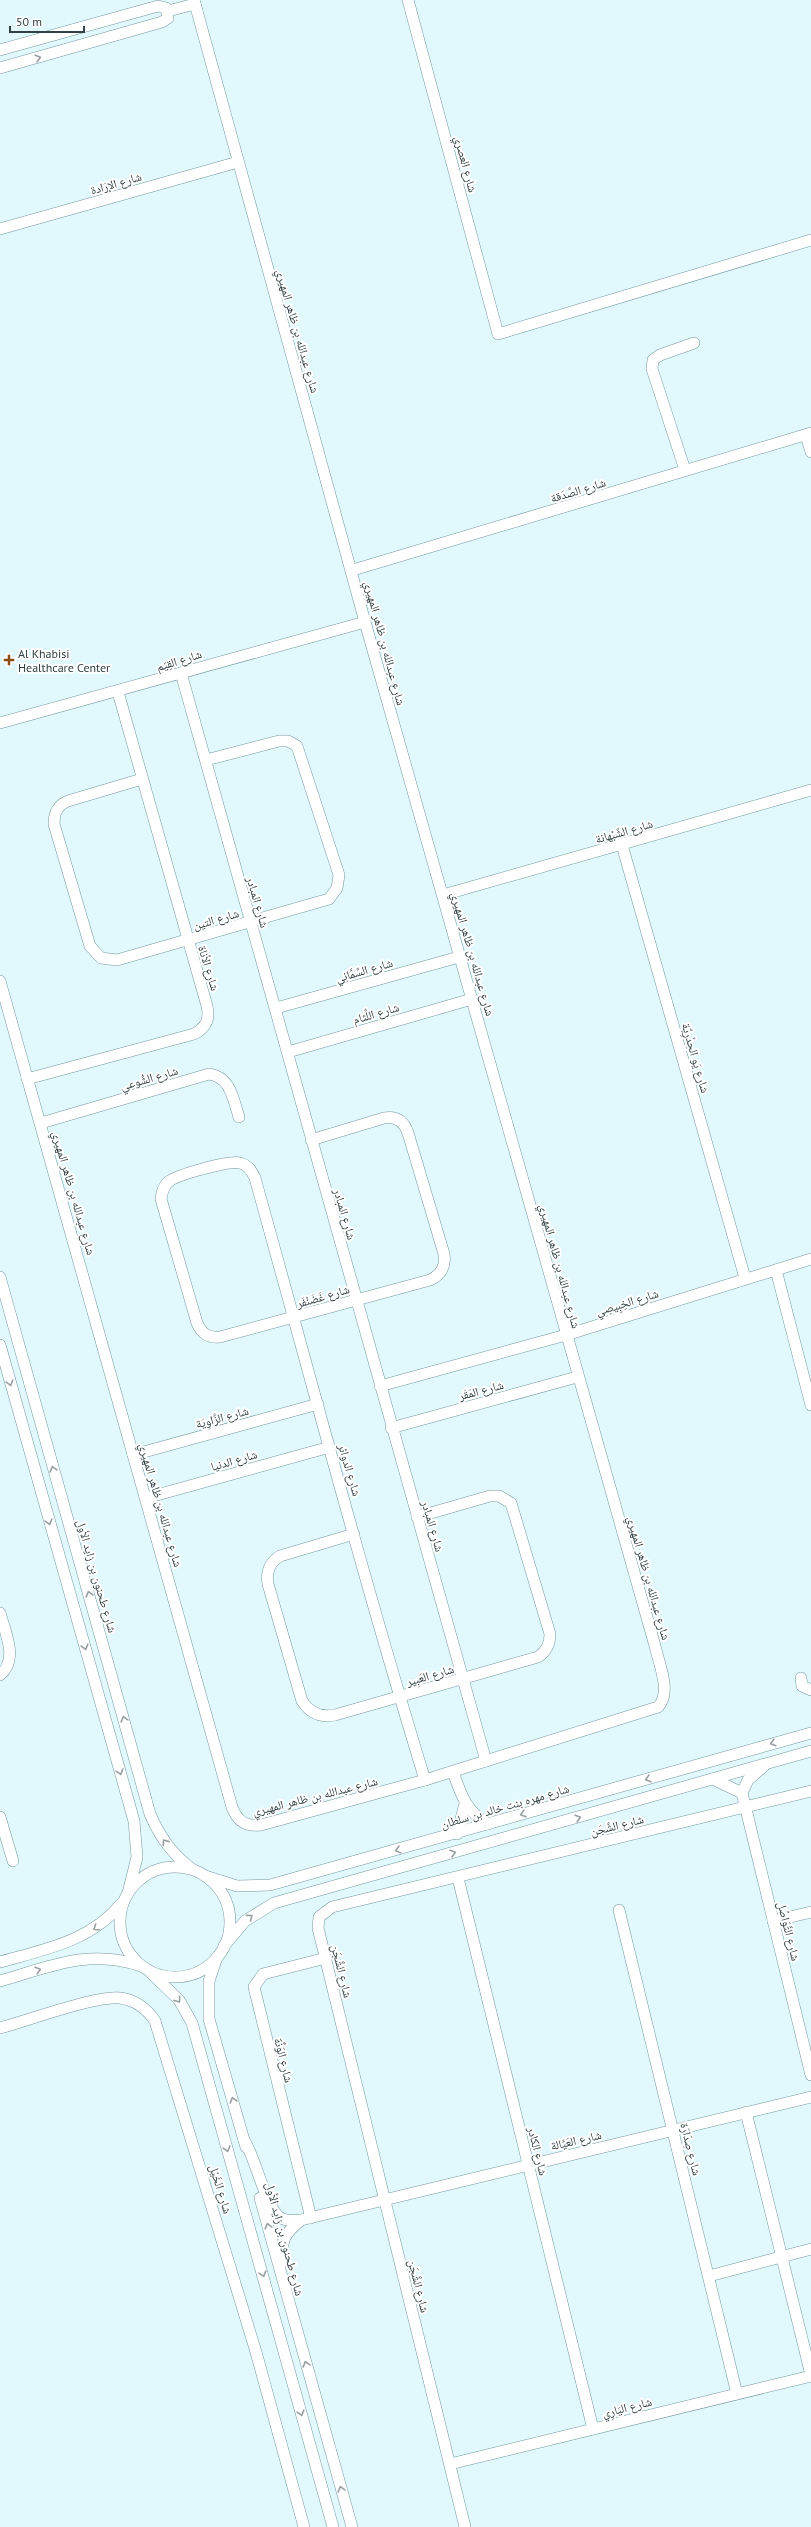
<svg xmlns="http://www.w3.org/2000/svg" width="811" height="2527" font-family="'PT Sans','Noto Naskh Arabic',sans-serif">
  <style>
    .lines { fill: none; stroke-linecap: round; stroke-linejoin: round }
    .minor-casing { stroke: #7498a0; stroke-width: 12 }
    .minor { stroke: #fff; stroke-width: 11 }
    .oneway { stroke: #98a0a1 }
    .poi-dot { fill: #8d4c16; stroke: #fff; stroke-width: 1.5 }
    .labels { text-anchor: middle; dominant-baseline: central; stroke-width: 4; stroke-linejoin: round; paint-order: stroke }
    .street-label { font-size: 12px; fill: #304043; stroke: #fff }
    .poi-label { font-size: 12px; fill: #304043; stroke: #fff; text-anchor: start }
  </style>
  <rect width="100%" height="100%" fill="#e1f8fd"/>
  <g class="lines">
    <defs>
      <g id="minor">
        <path d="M408 0 498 334 811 240"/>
        <path d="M168 11 195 4"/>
        <path d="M0 50 158 6 166 8 168 18 162 22 0 68"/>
        <path d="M0 229 238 162"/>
        <path d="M806 435 811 452"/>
        <path d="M685 470 652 369 653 360 660 355 694 343"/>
        <path d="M353 570 811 433"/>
        <path d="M181 673 486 1761"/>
        <path d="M0 723 365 622"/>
        <path d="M142 779 68 801C58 805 54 812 54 824L90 946 101 958 117 960 329 899 337 888 339 875 297 746 288 741H279L206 760"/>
        <path d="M622 845 745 1278"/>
        <path d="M443 895 811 790"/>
        <path d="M0 981 232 1807C237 1821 246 1827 261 1825L425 1780 658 1707C672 1693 659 1664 655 1646L365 622 194 0"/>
        <path d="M276 1008 459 957"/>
        <path d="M288 1052 472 999"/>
        <path d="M27 1079 194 1034C206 1028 210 1019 207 1006L118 692"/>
        <path d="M41 1123 209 1074C231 1077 233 1099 239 1117"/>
        <path d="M311 1140 384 1118C396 1116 404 1121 408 1133L444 1254C446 1266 441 1275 430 1280L220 1337C208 1338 202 1334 197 1323L161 1199C162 1192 163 1187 168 1182 176 1175 230 1160 240 1163 248 1165 251 1170 255 1178 311 1379 364 1581 425 1780"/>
        <path d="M776 1270 811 1405"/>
        <path d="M0 1277 150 1814C160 1837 172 1854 192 1869"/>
        <path d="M0 1345 134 1821 137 1857 128 1893"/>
        <path d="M380 1386 566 1335 811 1259"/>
        <path d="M391 1428 577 1377"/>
        <path d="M133 1455 318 1404"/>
        <path d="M146 1498 330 1447"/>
        <path d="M354 1534 280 1556C269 1563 266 1572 268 1584L302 1701C310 1713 321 1718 335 1715L538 1657C547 1651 550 1644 550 1634L511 1503 499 1496H490L417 1517"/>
        <path d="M0 1613C5 1632 19 1660 0 1675"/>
        <path d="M801 1678 802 1686 811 1690"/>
        <path d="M764 1766 748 1780 742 1793 811 2075"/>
        <path d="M453 1772C461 1794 466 1812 488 1824"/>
        <path d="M713 1779 742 1793"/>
        <path d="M0 1817 13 1861"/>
        <path d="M457 1834 465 1804"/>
        <circle cx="175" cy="1922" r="55"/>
        <path d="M205 1876 237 1886 270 1885 811 1733"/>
        <path d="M458 1878 593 2429"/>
        <path d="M619 1910 737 2394"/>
        <path d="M773 1921 811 1912"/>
        <path d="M224 1946 245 1921 274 1903 811 1751"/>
        <path d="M217 1957 209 1981V2019L246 2147"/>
        <path d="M0 1962C46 1949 91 1941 122 1903"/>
        <path d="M151 1973 179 2000 192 2023 333 2527"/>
        <path d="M0 1981C49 1967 90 1948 141 1966"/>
        <path d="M0 2028C26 2021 97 1995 120 1998 135 2000 147 2009 155 2021L256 2352 304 2527"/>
        <path d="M746 2112 811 2375"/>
        <path d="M244 2140C256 2158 267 2214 283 2219 288 2221 295 2220 301 2220L811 2097"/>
        <path d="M260 2198 352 2527"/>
        <path d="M311 2218 254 1987 263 1974 326 1958"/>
        <path d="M284 2261C280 2240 285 2233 301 2220"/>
        <path d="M709 2276 811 2249"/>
        <path d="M450 2464 811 2376"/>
        <path d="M465 2527 318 1928 319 1917 332 1907 811 1791"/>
      </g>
    </defs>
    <!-- minor casing -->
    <use href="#minor" class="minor-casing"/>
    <!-- minor -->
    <use href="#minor" class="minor"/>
  </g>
  <!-- one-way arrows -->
  <defs><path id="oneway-chevron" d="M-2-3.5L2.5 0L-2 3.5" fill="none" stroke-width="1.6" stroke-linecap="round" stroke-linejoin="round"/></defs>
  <g class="oneway">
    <use href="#oneway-chevron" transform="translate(38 58) rotate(-16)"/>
    <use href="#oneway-chevron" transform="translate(10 1383) rotate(74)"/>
    <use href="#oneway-chevron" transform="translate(53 1469) rotate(-106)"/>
    <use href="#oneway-chevron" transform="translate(49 1522) rotate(74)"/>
    <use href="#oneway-chevron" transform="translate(89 1594) rotate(-106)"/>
    <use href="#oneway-chevron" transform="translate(85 1647) rotate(74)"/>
    <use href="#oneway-chevron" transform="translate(124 1719) rotate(-106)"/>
    <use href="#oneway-chevron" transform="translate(773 1743) rotate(164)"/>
    <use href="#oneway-chevron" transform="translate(120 1772) rotate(74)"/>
    <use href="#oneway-chevron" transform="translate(648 1779) rotate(164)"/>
    <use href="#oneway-chevron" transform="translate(523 1814) rotate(164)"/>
    <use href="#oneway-chevron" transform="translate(578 1818) rotate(-16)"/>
    <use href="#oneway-chevron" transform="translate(165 1842) rotate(-125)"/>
    <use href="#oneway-chevron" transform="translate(398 1850) rotate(165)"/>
    <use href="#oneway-chevron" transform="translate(453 1853) rotate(-16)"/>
    <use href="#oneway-chevron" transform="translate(250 1917) rotate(-37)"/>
    <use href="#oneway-chevron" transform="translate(96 1928) rotate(145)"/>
    <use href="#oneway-chevron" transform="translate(38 1970) rotate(-16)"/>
    <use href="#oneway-chevron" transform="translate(178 2000) rotate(54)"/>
    <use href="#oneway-chevron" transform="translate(233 2100) rotate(-106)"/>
    <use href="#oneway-chevron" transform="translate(227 2149) rotate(74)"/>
    <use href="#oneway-chevron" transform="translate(268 2226) rotate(-105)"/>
    <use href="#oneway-chevron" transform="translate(263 2274) rotate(74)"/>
    <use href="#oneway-chevron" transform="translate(306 2364) rotate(-106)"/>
    <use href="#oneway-chevron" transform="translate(301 2413) rotate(74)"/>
    <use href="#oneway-chevron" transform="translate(341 2489) rotate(-106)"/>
  </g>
  <!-- markers -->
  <path class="poi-dot" d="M7 654h4v4h4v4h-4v4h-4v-4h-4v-4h4z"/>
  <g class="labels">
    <!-- street labels -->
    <g class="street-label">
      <text transform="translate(466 164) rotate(75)">شارع العصري</text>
      <text transform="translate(116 183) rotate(-16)">شارع الإرَادة</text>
      <text transform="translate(298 331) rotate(74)">شارع عبدالله بن ظاهر المهيري</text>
      <text transform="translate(578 490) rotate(-17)">شارع الصَّدَقة</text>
      <text transform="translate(385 643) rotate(75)">شارع عبدالله بن ظاهر المهيري</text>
      <text transform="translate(179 660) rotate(-17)">شارع القِيَم</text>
      <text transform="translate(624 831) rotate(-16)">شارع الشَّبْهانة</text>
      <text transform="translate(258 902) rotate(74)">شارع المبادر</text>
      <text transform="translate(216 919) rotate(-16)">شارع التين</text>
      <text transform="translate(473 954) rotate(74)">شارع عبدالله بن ظاهر المهيري</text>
      <text transform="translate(209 968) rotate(73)">شارع الأناة</text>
      <text transform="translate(364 970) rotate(-16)">شارع السِّمَّانِي</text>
      <text transform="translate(376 1013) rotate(-16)">شارع اللِّثام</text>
      <text transform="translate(696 1058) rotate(74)">شارع يَو الحِدْرِيَّة</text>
      <text transform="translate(149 1078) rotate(-16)">شارع الشُّوعِي</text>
      <text transform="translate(74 1193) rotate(74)">شارع عبدالله بن ظاهر المهيري</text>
      <text transform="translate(345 1214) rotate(74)">شارع المبادر</text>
      <text transform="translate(560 1266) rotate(75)">شارع عبدالله بن ظاهر المهيري</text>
      <text transform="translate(323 1296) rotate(-16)">شارع غَضَنْفَر</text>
      <text transform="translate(627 1302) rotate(-17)">شارع الخِبِيصِي</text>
      <text transform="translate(481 1390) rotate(-15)">شارع المَقَر</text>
      <text transform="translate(222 1417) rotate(-15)">شارع الزَّاوِيَة</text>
      <text transform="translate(234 1460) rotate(-16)">شارع الدنيا</text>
      <text transform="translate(350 1470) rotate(74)">شارع الدوائر</text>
      <text transform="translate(161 1505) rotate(74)">شارع عبدالله بن ظاهر المهيري</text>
      <text transform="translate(433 1526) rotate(74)">شارع المبادر</text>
      <text transform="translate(97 1576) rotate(74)">شارع طحنون بن زايد الأول</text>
      <text transform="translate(649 1578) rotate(74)">شارع عبدالله بن ظاهر المهيري</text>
      <text transform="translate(430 1675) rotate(-16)">شارع العَبِير</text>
      <text transform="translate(315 1796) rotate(-14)">شارع عبدالله بن ظاهر المهيري</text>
      <text transform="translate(505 1806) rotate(-16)">شارع مهره بنت خالد بن سلطان</text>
      <text transform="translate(617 1825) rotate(-14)">شارع الشَّجَن</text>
      <text transform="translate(789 1931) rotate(76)">شارع التَّوَاصُل</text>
      <text transform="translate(342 1971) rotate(76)">شارع الشَّجَن</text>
      <text transform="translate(284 2060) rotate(76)">شارع الوَنَّة</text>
      <text transform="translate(576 2140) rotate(-13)">شارع العَيَّالة</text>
      <text transform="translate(691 2149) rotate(76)">شارع صِدَارَة</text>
      <text transform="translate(538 2151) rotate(76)">شارع الكادر</text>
      <text transform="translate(221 2189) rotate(73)">شارع الخَيْل</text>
      <text transform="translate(285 2239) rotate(75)">شارع طحنون بن زايد الأول</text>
      <text transform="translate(419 2286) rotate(76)">شارع الشَّجَن</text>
      <text transform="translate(627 2407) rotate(-14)">شارع اليَارِي</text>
    </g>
    <!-- poi labels -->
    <g class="poi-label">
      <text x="18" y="653">Al Khabisi<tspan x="18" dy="14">Healthcare Center</tspan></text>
    </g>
  </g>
  <!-- scale -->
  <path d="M10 26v6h74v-6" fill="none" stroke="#304043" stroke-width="2"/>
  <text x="16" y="26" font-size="12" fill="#304043" stroke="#ffffff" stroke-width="3" paint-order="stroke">50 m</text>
</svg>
